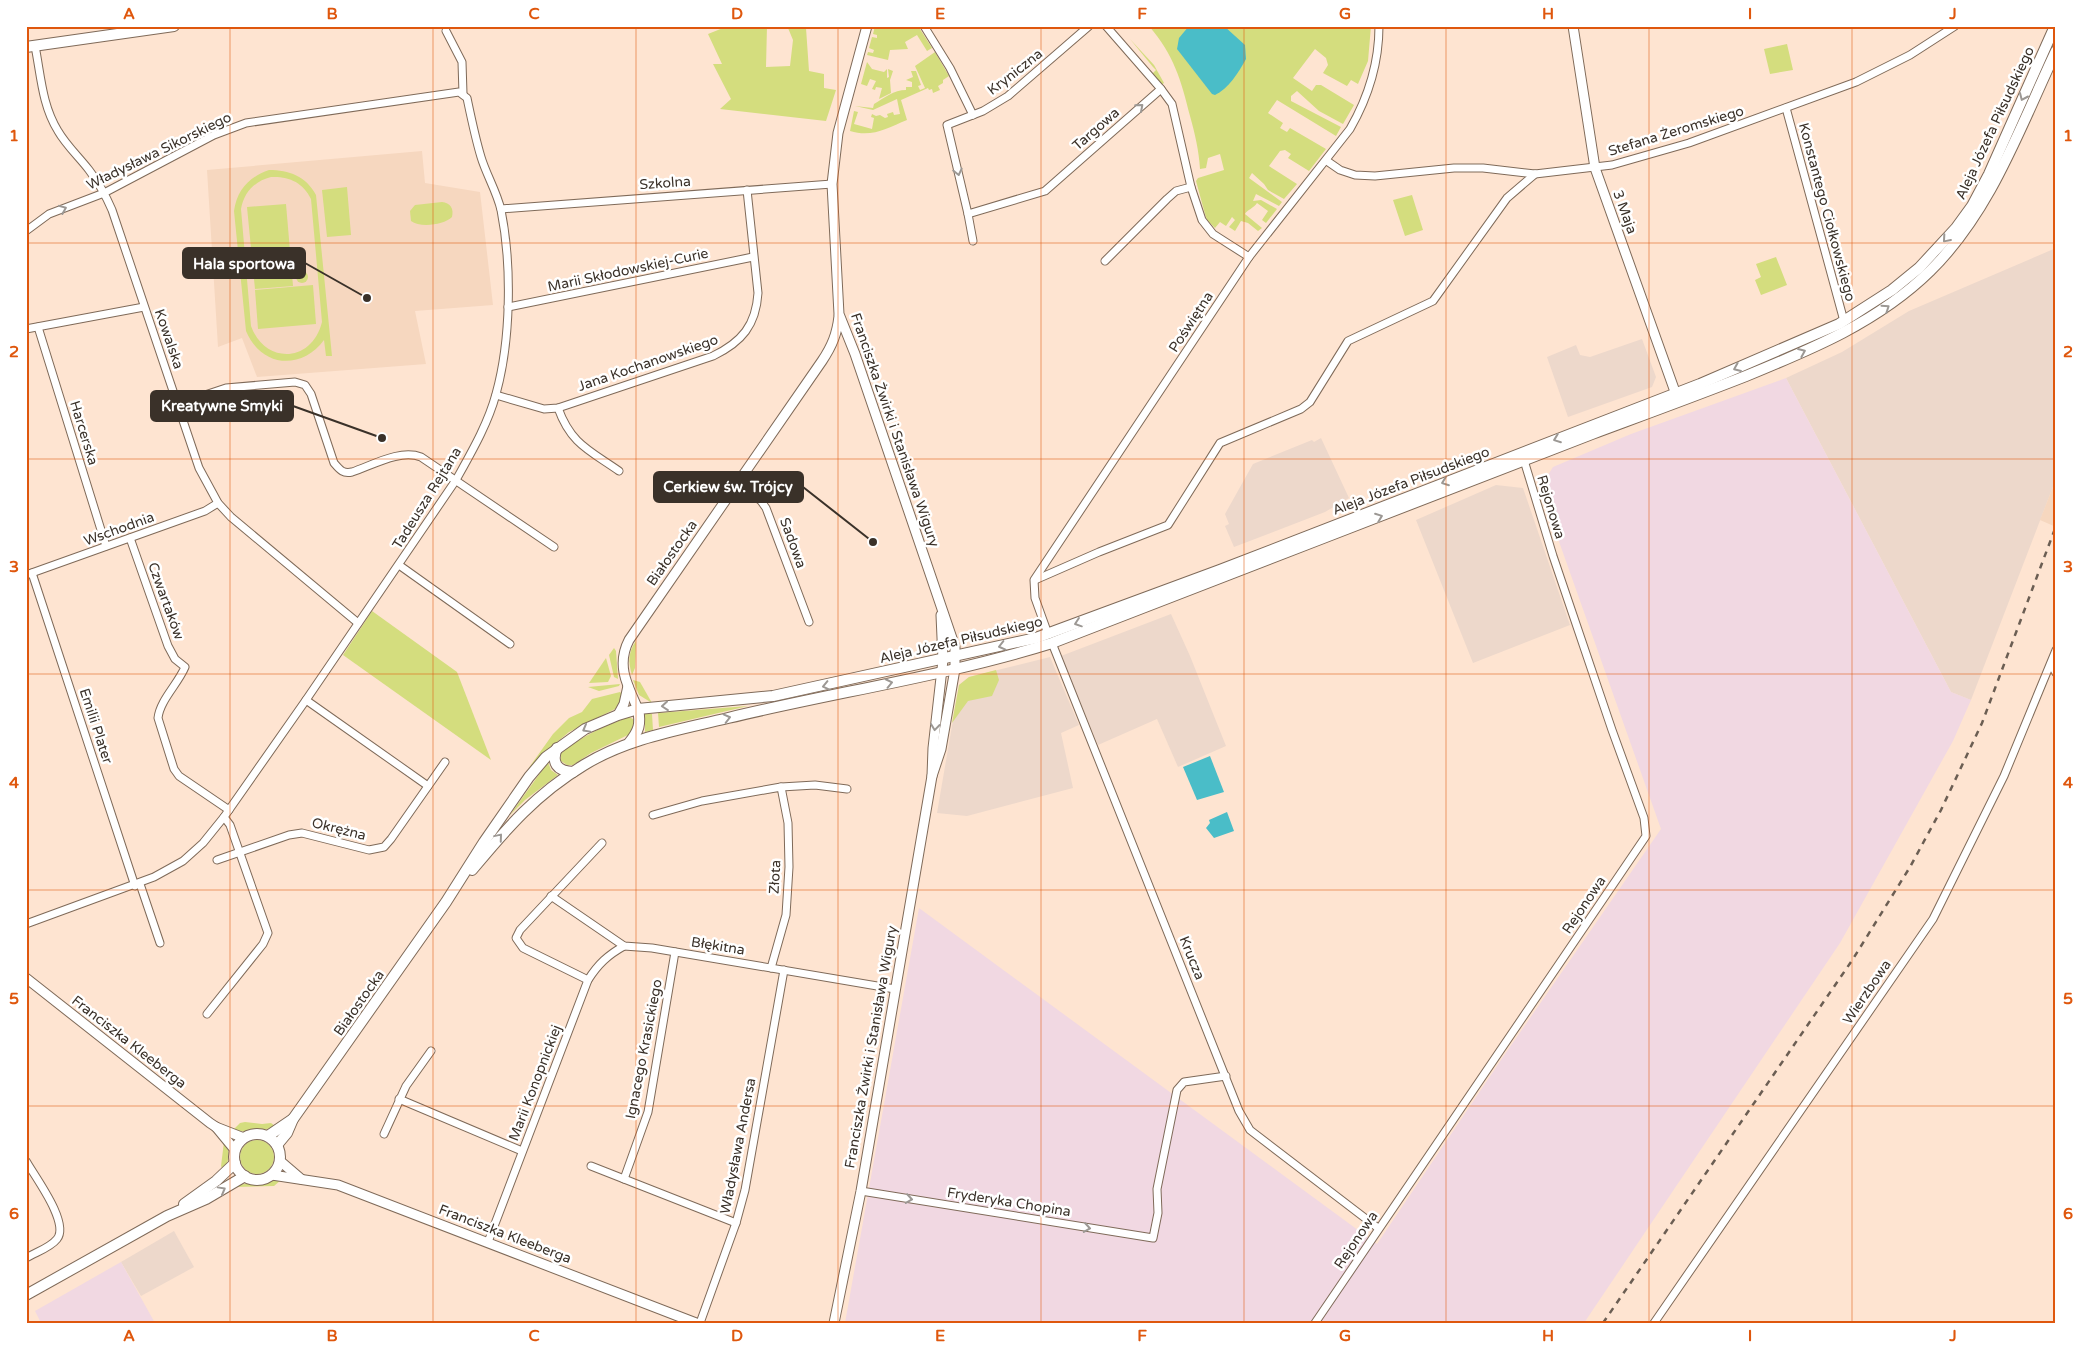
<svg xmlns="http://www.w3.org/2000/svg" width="2082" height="1349" font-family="'Varela Round',sans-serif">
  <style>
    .commercial { fill: #edd8cb }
    .industrial { fill: #f1d8e2 }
    .built { fill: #f6d7bf }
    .green { fill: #d4dd7e; fill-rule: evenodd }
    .water { fill: #4abdc8 }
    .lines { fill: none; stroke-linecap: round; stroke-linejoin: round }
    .minor-casing { stroke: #7f6a59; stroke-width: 9 }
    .tertiary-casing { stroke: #7f6a59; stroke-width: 11 }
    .secondary-casing { stroke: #7f6a59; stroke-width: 12 }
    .minor { stroke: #fff; stroke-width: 7 }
    .tertiary { stroke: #fff; stroke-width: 9 }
    .secondary { stroke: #fff; stroke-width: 10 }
    .rail { stroke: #6b5e53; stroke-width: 2.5; stroke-dasharray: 6 6; stroke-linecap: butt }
    .oneway { stroke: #9c9894 }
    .grid { fill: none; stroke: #df570d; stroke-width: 1; stroke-opacity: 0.55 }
    .labels { text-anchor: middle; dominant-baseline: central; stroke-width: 5; stroke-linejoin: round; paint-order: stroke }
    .street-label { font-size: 14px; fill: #3a3129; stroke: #fff }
    .leader { fill: none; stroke: #3a3129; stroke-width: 2 }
    .callout-dot { fill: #3a3129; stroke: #fff; stroke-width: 2 }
    .callout { fill: #3a3129; stroke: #3a3129; stroke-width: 2 }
    .callout-label { font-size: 15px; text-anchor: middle; font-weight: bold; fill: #fff }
    .neatline { fill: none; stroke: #df570d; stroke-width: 2 }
    .grid-label { font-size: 16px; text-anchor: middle; font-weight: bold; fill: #df570d }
  </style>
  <rect width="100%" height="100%" fill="#fee4d1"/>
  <!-- commercial -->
  <g class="commercial">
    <path d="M2056 248V479L1971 700 1951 692 1786 378 1842 352 1909 311Z"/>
    <path d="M1642 339 1656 377 1652 387 1568 417 1547 357 1576 345 1580 355 1590 357Z"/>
    <path d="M1321 438 1349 498 1325 512 1234 547 1225 526 1229 524 1225 514 1253 464 1312 440 1314 442Z"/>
    <path d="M1496 485 1523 488 1570 625 1473 663 1416 520Z"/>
    <path d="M1171 614 1190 656 1226 746 1178 767 1157 719 1098 745 1061 656Z"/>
    <path d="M1050 657 1079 725 1061 733 1073 788 967 816 937 813 959 685 969 677Z"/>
    <path d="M174 1231 194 1267 141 1296 121 1262Z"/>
  </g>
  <!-- industrial -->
  <g class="industrial">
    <path d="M1786 378 1951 692 1971 700 1953 741 1840 943 1584 1323H845L919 908 1377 1244 1503 1057 1661 829 1540 488 1553 467 1631 434Z"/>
    <path d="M121 1262 155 1323H41L35 1311Z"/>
  </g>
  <!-- built -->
  <g class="built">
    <path d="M422 151 425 183 480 192 493 305 415 311 426 364 257 377 242 338 218 347 207 170Z"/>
    <path d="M2056 479V527L2040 520Z"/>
  </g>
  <!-- green -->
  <g class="green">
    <path d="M728 26H767L766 67 790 66 793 40 788 28H806L809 71 824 74V88L836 90 826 121 720 109 731 99 713 64H722L708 34Z"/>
    <path d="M875 26H918L932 48 927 51 917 35 905 42 908 49 890 50 888 60 867 55 868 52 873 53 874 50 869 48 872 37 877 38V35L873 34Z"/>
    <path d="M1149 26H1371L1368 61 1358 84 1351 80 1347 86 1323 73 1328 65 1326 58 1315 49 1293 78 1312 91 1316 85H1321L1354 105 1343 124 1319 111 1297 91 1291 96V101L1341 127 1336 136 1277 100 1268 113 1283 123 1280 128 1287 132 1290 128 1326 149 1309 171 1288 158 1291 154 1285 150 1280 151 1269 166 1297 184 1284 199 1268 190 1264 184 1252 173 1249 178 1282 202 1279 206 1256 194 1253 201 1261 200 1277 209 1266 223 1262 220 1268 211 1257 203C1254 208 1247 210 1245 214L1262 228 1258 231 1248 223 1241 221 1235 231 1229 227 1235 220 1232 217 1226 226 1220 222 1215 228 1207 220 1205 214 1196 181 1198 178 1224 170 1220 154 1208 158 1206 168 1200 169C1199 151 1195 134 1190 116 1181 80 1174 55 1149 26Z"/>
    <path d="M1130 39 1154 65 1164 83 1161 85 1152 74 1156 70 1153 67Z"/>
    <path d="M1787 44 1793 70 1770 74 1764 49Z"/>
    <path d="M935 52 949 76 943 80V83L938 86 940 90 933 93 932 89 929 90 928 88 901 100 907 120C887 128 872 138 850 131L854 111 858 112 854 124 872 129 874 118 871 117 872 114 876 116 880 115 885 118 888 117 887 114 893 112 894 115 900 114 897 99 873 110 855 106 873 108 874 104C884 98 894 90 906 90V87H912V82L906 80 913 77 911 71H916L921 85 918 86 920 90 925 88 915 66Z"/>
    <path d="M867 62 872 69 884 72 887 69V78L889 77 888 69 893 71 890 80 891 93 879 99 882 88 876 87 875 90 872 89 876 81 870 79 867 86 861 84Z"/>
    <path d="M269 170C289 170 306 176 316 195L332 356H326L324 340C301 371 261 367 246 331L234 211C237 190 249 177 269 170ZM271 177C288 176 303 182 311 199L322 322C312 363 265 365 251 326L241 209C244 192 255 181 271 177Z"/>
    <path d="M347 187 351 235 327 237 322 190Z"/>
    <path d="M1412 195 1423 230 1405 236 1393 200Z"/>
    <path d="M442 202C450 203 454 208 452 217 444 225 420 228 411 221L410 211 415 205Z"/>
    <path d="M286 204 293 286 255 289 247 207Z"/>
    <path d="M1776 257 1787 285 1761 295 1755 280 1761 277 1756 264Z"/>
    <circle cx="302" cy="277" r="6"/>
    <path d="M313 285 316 324 258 329 255 290Z"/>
    <path d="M372 611 457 672 491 760 343 655Z"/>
    <path d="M636 641 635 668 632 675C628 662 628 652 636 641Z"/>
    <path d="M614 648 616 651 618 679 614 677 609 655Z"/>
    <path d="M606 658 611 676 608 682 589 683Z"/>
    <path d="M996 670 999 680 992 696 968 701 952 723 959 685 969 677Z"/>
    <path d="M633 680 640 682 652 703 639 695Z"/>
    <path d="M620 684 619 686 599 691 588 687Z"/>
    <path d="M620 692 622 694 621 701 615 709 569 732 551 747 528 769 553 734 569 718 582 712 592 699Z"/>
    <path d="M748 706 659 727 658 713Z"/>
    <path d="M645 714H652L653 730 645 732Z"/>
    <path d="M629 717 635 720 632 733 591 753 573 765H567L561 761V753C582 736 604 726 629 717Z"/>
    <path d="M548 762 551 770 558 775 525 800 510 815Z"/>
    <path d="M245 1122 262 1124 271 1123 275 1126C267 1131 242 1133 233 1130L240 1123Z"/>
    <circle cx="257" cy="1157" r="17"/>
    <path d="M224 1142C231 1152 230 1160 223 1170L221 1166Z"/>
    <path d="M273 1180H281L274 1186 235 1187C246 1181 259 1185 273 1180Z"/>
  </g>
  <!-- water -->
  <g class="water">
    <path d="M1189 26H1224L1245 45 1246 59C1239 72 1228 89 1215 95L1212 94 1177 49 1179 38Z"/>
    <path d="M1210 756 1224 792 1197 800 1183 767Z"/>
    <path d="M1227 812 1234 831 1214 838 1206 828 1210 823 1209 820Z"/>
  </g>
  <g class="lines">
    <defs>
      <g id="minor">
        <path d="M924 26 950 68 973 115"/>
        <path d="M1089 26 1008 96 983 111 947 125 968 214 1045 191 1161 89"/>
        <path d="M1106 26 1161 89 1172 104 1191 187 1202 220 1213 234 1249 257"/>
        <path d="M446 31 462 62 463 94"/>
        <path d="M35 46C41 76 42 105 58 131 66 145 79 157 89 170 99 183 106 196 112 210L199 468 218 503 231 517 358 623"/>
        <path d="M1786 108 1844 321"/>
        <path d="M1327 161 1340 170 1355 175 1375 176 1454 168H1483L1535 174 1612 165 1689 143 1856 82 1910 55 1955 26"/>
        <path d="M501 209 832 184"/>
        <path d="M968 214 973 241"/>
        <path d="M26 231 49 214 104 193 214 135 246 123 459 92 467 98C471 117 475 137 481 157 486 174 497 192 501 210 512 265 511 340 496 394 488 424 471 453 456 480L306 700 224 817 203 843 183 861 154 877 26 924"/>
        <path d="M1105 261 1167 199 1176 191 1191 187"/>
        <path d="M508 307 753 257"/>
        <path d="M38 327 106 546"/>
        <path d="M26 329 144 307"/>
        <path d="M496 395 544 409 558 408 713 356C742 342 756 325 758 293L747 190"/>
        <path d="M178 404 226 388 295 382 305 385 311 394 334 463C340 470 343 474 352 472 373 465 400 449 421 457L554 547"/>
        <path d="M558 408C571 444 589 450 619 471"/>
        <path d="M738 483 761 501 766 508 809 622"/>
        <path d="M130 538 168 646 175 659 185 667C178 684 160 700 158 718L174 769 179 776 229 810"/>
        <path d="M399 565 510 644"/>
        <path d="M32 573 135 886"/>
        <path d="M26 575 205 511 218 503"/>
        <path d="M1035 580 1099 552 1168 525 1220 443 1301 409 1310 402 1348 341 1433 301 1507 198 1535 174"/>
        <path d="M1048 634 1035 598 1034 580 1249 257 1350 129C1369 96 1379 64 1379 26"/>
        <path d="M1052 643 1239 1111 1250 1130 1378 1228"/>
        <path d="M2051 664 2056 673"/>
        <path d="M306 700 428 786"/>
        <path d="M781 787 815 785 847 789"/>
        <path d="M653 815 702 801 781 787 788 823 789 867 786 915 771 968"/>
        <path d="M217 860 289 835 302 833 369 850 384 847 391 839 445 762"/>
        <path d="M140 884 160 943"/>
        <path d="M551 896 624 946 652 948 895 989"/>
        <path d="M588 980 523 948 516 938 520 930 602 843"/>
        <path d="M207 1014 263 944 268 933 230 825 224 817"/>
        <path d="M399 1099 522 1151"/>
        <path d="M384 1134 406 1086 431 1051"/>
        <path d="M26 1161C35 1177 70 1223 57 1239 50 1248 36 1252 26 1258"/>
        <path d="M591 1166 736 1223"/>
        <path d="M624 1179 648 1112 675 952"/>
        <path d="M861 1191 1153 1238 1158 1213 1157 1189 1177 1090 1184 1082 1226 1076"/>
        <path d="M488 1242 588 980C598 964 608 955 624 946"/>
        <path d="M700 1323 736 1223 745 1190 784 970"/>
        <path d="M1315 1323 1646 836 1644 818 1612 730 1553 556 1523 457"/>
        <path d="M1654 1323 1933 919 2004 776 2056 650"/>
      </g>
      <g id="tertiary">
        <path d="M867 26 838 133 832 184 839 314 855 354 955 647V669L941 749 932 776"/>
        <path d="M1573 26 1595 168 1678 400"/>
        <path d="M638 709C627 685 616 665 629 640L822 361C832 346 837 334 839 316"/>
        <path d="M618 715 624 704 628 686"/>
        <path d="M26 978 210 1123 216 1127 244 1138"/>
        <path d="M216 1127 235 1150"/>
        <path d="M280 1161 301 1179"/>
        <path d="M272 1175 338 1185 696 1323"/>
        <path d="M834 1323 861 1191 932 776 933 748 943 660 941 615"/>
      </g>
      <g id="secondary">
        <path d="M26 47 174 26"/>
        <path d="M629 743C639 731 641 724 638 709"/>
        <path d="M557 748C551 763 557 771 573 772"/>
        <path d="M472 870C507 828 536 794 584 765 628 738 679 730 728 718 836 692 946 676 1052 643 1232 573 1412 504 1592 434 1643 415 1695 396 1746 376 1812 349 1878 322 1930 271 1991 211 2020 127 2056 51"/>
        <circle cx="257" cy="1157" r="23"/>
        <path d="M268 1136 293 1119"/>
        <path d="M277 1145 287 1133 293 1119 446 902 484 842 529 777 546 757 585 729 618 715 638 709 773 696 1036 638 1220 570 1700 384 1839 324 1892 290 1919 268 1956 228 1972 206 1989 174 2055 26"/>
        <path d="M184 1204 216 1181 235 1163"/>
        <path d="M26 1295 167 1216 206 1199 245 1176"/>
      </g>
    </defs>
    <!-- minor casing -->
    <use href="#minor" class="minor-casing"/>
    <!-- tertiary casing -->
    <use href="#tertiary" class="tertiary-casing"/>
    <!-- secondary casing -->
    <use href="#secondary" class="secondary-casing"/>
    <!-- minor -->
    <use href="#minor" class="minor"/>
    <!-- tertiary -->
    <use href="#tertiary" class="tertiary"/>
    <!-- secondary -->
    <use href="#secondary" class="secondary"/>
    <!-- rail -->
    <path class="rail" d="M1603 1323 1853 959 1910 867 1941 810 1982 723 2056 526"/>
  </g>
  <!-- one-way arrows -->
  <defs><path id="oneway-chevron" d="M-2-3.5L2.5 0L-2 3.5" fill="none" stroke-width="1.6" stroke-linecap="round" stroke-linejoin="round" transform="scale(1.25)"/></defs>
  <g class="oneway">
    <use href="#oneway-chevron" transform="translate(2023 97) rotate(114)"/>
    <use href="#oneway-chevron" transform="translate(1140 107) rotate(-41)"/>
    <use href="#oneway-chevron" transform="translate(958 172) rotate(77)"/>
    <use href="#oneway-chevron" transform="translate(63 209) rotate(-22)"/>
    <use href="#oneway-chevron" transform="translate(1946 239) rotate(131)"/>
    <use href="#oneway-chevron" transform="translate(1886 308) rotate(-34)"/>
    <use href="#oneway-chevron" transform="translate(1802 352) rotate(-23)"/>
    <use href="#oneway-chevron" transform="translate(1737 368) rotate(157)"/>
    <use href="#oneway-chevron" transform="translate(1557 439) rotate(159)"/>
    <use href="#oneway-chevron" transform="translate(1445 482) rotate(159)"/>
    <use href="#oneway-chevron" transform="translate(1379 517) rotate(-21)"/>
    <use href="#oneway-chevron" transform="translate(1078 623) rotate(161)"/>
    <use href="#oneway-chevron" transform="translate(1002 646) rotate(166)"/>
    <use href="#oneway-chevron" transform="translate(889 683) rotate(-12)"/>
    <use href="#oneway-chevron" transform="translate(826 686) rotate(167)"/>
    <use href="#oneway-chevron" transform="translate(665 706) rotate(175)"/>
    <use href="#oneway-chevron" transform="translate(727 718) rotate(-14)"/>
    <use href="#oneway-chevron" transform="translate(935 727) rotate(97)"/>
    <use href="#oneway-chevron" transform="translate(586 729) rotate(151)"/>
    <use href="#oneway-chevron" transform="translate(499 837) rotate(-50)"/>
    <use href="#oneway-chevron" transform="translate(222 1190) rotate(-29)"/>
    <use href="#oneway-chevron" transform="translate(909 1199) rotate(9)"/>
    <use href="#oneway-chevron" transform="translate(1087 1228) rotate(9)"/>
  </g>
  <!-- grid -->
  <path class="grid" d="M230 26V1323M433 26V1323M636 26V1323M838 26V1323M1041 26V1323M1244 26V1323M1446 26V1323M1649 26V1323M1852 26V1323M26 243H2056M26 459H2056M26 674H2056M26 890H2056M26 1106H2056"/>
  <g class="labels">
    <!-- street labels -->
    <g class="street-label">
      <text transform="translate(1015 72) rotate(-38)">Kryniczna</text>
      <text transform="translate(1995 123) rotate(-65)">Aleja Józefa Piłsudskiego</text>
      <text transform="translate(1096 129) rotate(-41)">Targowa</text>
      <text transform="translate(1676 131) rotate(-17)">Stefana Żeromskiego</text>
      <text transform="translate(159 151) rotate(-26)">Władysława Sikorskiego</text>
      <text transform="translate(665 183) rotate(-4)">Szkolna</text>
      <text transform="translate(1625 212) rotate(70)">3 Maja</text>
      <text transform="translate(1827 212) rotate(75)">Konstantego Ciołkowskiego</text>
      <text transform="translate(628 270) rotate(-12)">Marii Skłodowskiej-Curie</text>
      <text transform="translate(1191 322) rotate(-57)">Poświętna</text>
      <text transform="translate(169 339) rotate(71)">Kowalska</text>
      <text transform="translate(648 363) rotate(-19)">Jana Kochanowskiego</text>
      <text transform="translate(895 430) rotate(71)">Franciszka Żwirki i Stanisława Wigury</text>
      <text transform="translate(84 433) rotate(73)">Harcerska</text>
      <text transform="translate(1411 481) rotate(-21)">Aleja Józefa Piłsudskiego</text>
      <text transform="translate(427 498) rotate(-58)">Tadeusza Rejtana</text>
      <text transform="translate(1551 507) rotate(73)">Rejonowa</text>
      <text transform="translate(119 529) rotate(-20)">Wschodnia</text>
      <text transform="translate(793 543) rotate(70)">Sadowa</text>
      <text transform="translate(672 553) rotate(-55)">Białostocka</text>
      <text transform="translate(166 601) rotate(70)">Czwartaków</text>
      <text transform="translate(961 640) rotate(-13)">Aleja Józefa Piłsudskiego</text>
      <text transform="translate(96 726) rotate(72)">Emilii Plater</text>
      <text transform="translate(339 829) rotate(14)">Okrężna</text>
      <text transform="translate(775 877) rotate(-87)">Złota</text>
      <text transform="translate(1584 905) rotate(-56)">Rejonowa</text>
      <text transform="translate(718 946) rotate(9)">Błękitna</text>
      <text transform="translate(1192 958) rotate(68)">Krucza</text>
      <text transform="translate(1867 992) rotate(-56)">Wierzbowa</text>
      <text transform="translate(359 1003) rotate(-55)">Białostocka</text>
      <text transform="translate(129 1042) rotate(38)">Franciszka Kleeberga</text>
      <text transform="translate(871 1047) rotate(-80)">Franciszka Żwirki i Stanisława Wigury</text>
      <text transform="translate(644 1049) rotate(-79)">Ignacego Krasickiego</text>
      <text transform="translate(535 1083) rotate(-69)">Marii Konopnickiej</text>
      <text transform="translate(738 1146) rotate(-79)">Władysława Andersa</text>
      <text transform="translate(1009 1202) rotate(9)">Fryderyka Chopina</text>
      <text transform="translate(505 1234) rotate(21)">Franciszka Kleeberga</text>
      <text transform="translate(1356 1240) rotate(-56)">Rejonowa</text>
    </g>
  </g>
  <!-- callouts -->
  <path class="leader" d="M367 298L305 263M382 438L293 406M873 542L803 487"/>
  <g class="callout-dot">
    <circle cx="367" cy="298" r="5"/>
    <circle cx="382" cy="438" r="5"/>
    <circle cx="873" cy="542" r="5"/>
  </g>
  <g class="callout">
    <rect x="183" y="248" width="122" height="30" rx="5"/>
    <rect x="151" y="391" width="142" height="30" rx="5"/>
    <rect x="654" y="472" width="149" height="30" rx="5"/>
  </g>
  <g class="callout-label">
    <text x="244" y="269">Hala sportowa</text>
    <text x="222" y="411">Kreatywne Smyki</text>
    <text x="728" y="492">Cerkiew św. Trójcy</text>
  </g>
  <!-- border -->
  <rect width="2082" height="1349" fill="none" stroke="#ffffff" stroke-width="55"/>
  <rect x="28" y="28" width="2026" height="1294" class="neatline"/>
  <g class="grid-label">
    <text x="129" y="19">A</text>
    <text x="332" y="19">B</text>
    <text x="534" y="19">C</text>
    <text x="737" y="19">D</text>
    <text x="940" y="19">E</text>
    <text x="1142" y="19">F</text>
    <text x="1345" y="19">G</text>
    <text x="1548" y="19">H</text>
    <text x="1750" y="19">I</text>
    <text x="1953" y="19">J</text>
    <text x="14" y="141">1</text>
    <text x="2068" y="141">1</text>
    <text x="14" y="357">2</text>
    <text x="2068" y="357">2</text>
    <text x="14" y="572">3</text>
    <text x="2068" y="572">3</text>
    <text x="14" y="788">4</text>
    <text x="2068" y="788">4</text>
    <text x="14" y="1004">5</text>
    <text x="2068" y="1004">5</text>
    <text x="14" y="1219">6</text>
    <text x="2068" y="1219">6</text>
    <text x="129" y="1341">A</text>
    <text x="332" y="1341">B</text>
    <text x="534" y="1341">C</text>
    <text x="737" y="1341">D</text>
    <text x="940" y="1341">E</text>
    <text x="1142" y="1341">F</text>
    <text x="1345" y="1341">G</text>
    <text x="1548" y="1341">H</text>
    <text x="1750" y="1341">I</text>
    <text x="1953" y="1341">J</text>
  </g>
</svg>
